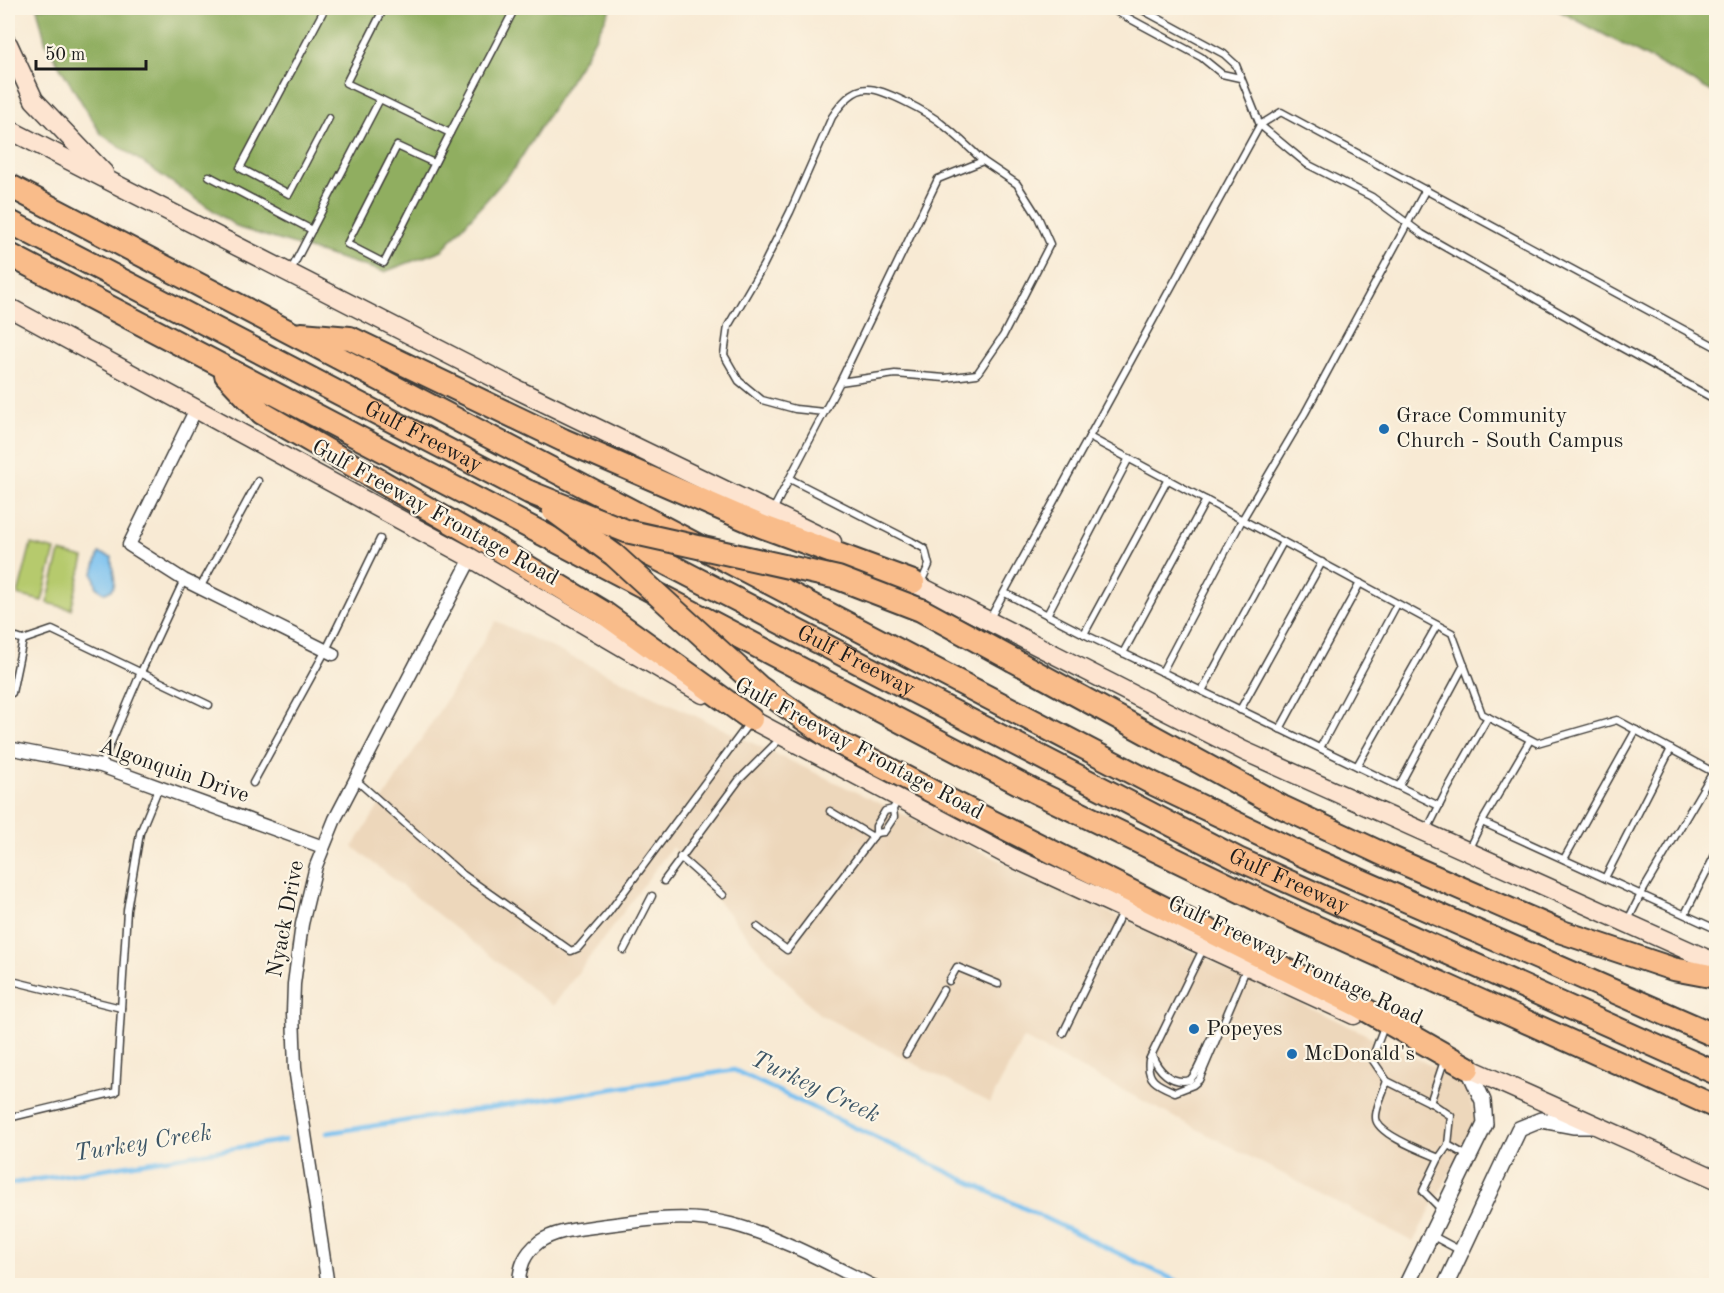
<svg xmlns="http://www.w3.org/2000/svg" width="1724" height="1293" font-family="'Old Standard TT',serif">
  <style>
    .built { fill: #edd7bb }
    .green { fill: #b6ca6d; stroke: #697344; stroke-width: 1.5 }
    .forest { fill: #90ae60; stroke: #56653e; stroke-width: 1.5 }
    .water { fill: #77c0f0; stroke: #4a6e86; stroke-width: 1.5 }
    .lines { fill: none; stroke-linecap: round; stroke-linejoin: round }
    .stream { stroke: #77c0f0; stroke-width: 4.5 }
    .service-casing { stroke: #3d3b38; stroke-width: 9 }
    .minor-casing { stroke: #3d3b38; stroke-width: 15 }
    .tertiary-casing { stroke: #3d3b38; stroke-width: 18 }
    .secondary-casing { stroke: #3d3b38; stroke-width: 21 }
    .motorway-casing { stroke: #3d3b38; stroke-width: 26 }
    .service { stroke: #fff; stroke-width: 6 }
    .minor { stroke: #fff; stroke-width: 12 }
    .tertiary { stroke: #fff; stroke-width: 15 }
    .secondary { stroke: #fde4d0; stroke-width: 18 }
    .motorway { stroke: #f9bc8a; stroke-width: 22 }
    .motorway-bridge-casing { stroke: #3d3b38; stroke-width: 26; stroke-linecap: butt }
    .motorway-bridge { stroke: #f9bc8a; stroke-width: 22 }
    .poi-dot { fill: #1f6fb2; stroke: #fcf5e5; stroke-width: 2 }
    .labels { text-anchor: middle; dominant-baseline: central; stroke-width: 4.5; stroke-linejoin: round; paint-order: stroke }
    .poi-label { font-size: 22px; fill: #1c1c1c; stroke: #fcf5e5; text-anchor: start }
    .street-label { font-size: 22px; fill: #1c1c1c; stroke: #fcf5e5 }
    .water-label { font-size: 24px; font-style: italic; fill: #3c5566; stroke: #fcf5e5 }
  </style>
  <rect width="100%" height="100%" fill="#fcf5e5"/>
  <filter id="ink" filterUnits="userSpaceOnUse"><feTurbulence type="fractalNoise" baseFrequency=".0167" numOctaves="2"/><feDisplacementMap in="SourceGraphic" scale="12" xChannelSelector="R" yChannelSelector="G"/><feConvolveMatrix kernelMatrix="1 2 1 2 8 2 1 2 1" color-interpolation-filters="sRGB"/></filter>
  <filter id="wash" filterUnits="userSpaceOnUse"><feTurbulence type="fractalNoise" baseFrequency=".008" numOctaves="4" result="noise"/><feDisplacementMap in="SourceGraphic" scale="24" xChannelSelector="R" yChannelSelector="G"/><feGaussianBlur stdDeviation="1.35" result="paint"/><feColorMatrix in="noise" values="0 0 0 0 0 0 0 0 0 0 0 0 0 0 0 0 0 1.4 0 .05"/><feComposite in="paint" operator="in"/></filter>
  <g filter="url(#wash)">
    <rect width="100%" height="100%" fill="#f8ead4"/>
    <!-- built -->
    <path class="built" d="M496 621 1464 1081 1477 1123 1413 1242 1023 1038 990 1103 819 1014 779 973 672 847 553 1006 353 847Z"/>
    <!-- green -->
    <g class="green">
      <path d="M31 544 55 550 42 601 18 595Z"/>
      <path d="M60 552 84 558 71 609 47 603Z"/>
    </g>
    <!-- forest -->
    <g class="forest">
      <path d="M37 8H611L586 55 514 169 442 250 384 272 239 228 101 134 46 44Z"/>
      <path d="M1554 8H1716V94Z"/>
    </g>
    <!-- water -->
    <path class="water" d="M99 553 112 557C110 571 123 588 105 593L97 588 93 573Z"/>
    <g class="lines">
      <!-- stream -->
      <g class="stream">
        <path d="M327 1133 734 1070 1187 1286"/>
        <path d="M8 1184 285 1140"/>
      </g>
    </g>
  </g>
  <g filter="url(#ink)">
    <g class="lines">
      <defs>
        <g id="service">
          <path d="M325 8 240 168 289 194 329 118"/>
          <path d="M1110 8 1201 57 1222 74 1240 78"/>
          <path d="M1139 8 1224 54 1236 65 1260 125 1281 112 1716 347"/>
          <path d="M472 10 473 8"/>
          <path d="M380 99 346 83 384 8"/>
          <path d="M450 133 515 8"/>
          <path d="M209 176 312 230"/>
          <path d="M291 270 380 99 450 133 384 263 347 244 397 146 434 163"/>
          <path d="M824 412 795 409 762 400 739 381 724 355 728 326 763 266 790 212 832 117C840 105 852 89 867 89 883 88 929 113 942 124 956 135 970 148 983 161"/>
          <path d="M1089 437 1260 125 1307 164 1372 197 1422 234 1613 343 1716 400"/>
          <path d="M790 479 911 541 925 549 929 565 920 585"/>
          <path d="M773 510 840 382 895 374 945 378 977 374 1003 336 1050 244 1038 217 1017 184 983 161 938 179 840 382"/>
          <path d="M200 588 258 481"/>
          <path d="M1005 593 1090 637 1439 806"/>
          <path d="M1047 615 1129 458"/>
          <path d="M989 620 1089 437 1452 633 1482 714 1537 743 1617 720 1713 772 1716 765"/>
          <path d="M1084 634 1168 479"/>
          <path d="M8 635 23 640 52 630 209 705"/>
          <path d="M1123 653 1206 500"/>
          <path d="M1162 672 1242 520 1305 413 1426 189"/>
          <path d="M1202 691 1283 542"/>
          <path d="M12 693 23 640"/>
          <path d="M1240 710 1322 562"/>
          <path d="M1280 729 1360 583"/>
          <path d="M1530 740 1482 822 1716 929"/>
          <path d="M1320 748 1397 604"/>
          <path d="M101 766 141 672 184 580"/>
          <path d="M1357 766 1437 625"/>
          <path d="M356 780 462 874 571 951 578 948 609 912 749 723"/>
          <path d="M253 783 326 650 380 539"/>
          <path d="M1399 786 1464 665"/>
          <path d="M893 809 894 817 884 832 876 833V826L885 811 893 809 898 800"/>
          <path d="M830 811 873 837"/>
          <path d="M1426 832 1448 788 1488 717"/>
          <path d="M1469 848 1482 822"/>
          <path d="M680 857 723 895"/>
          <path d="M1564 859 1636 730"/>
          <path d="M1605 878 1671 749"/>
          <path d="M664 881 739 780 780 739"/>
          <path d="M1685 914 1716 853"/>
          <path d="M1627 922 1641 894 1713 772 1715 773"/>
          <path d="M757 927 787 950 876 833"/>
          <path d="M1204 947 1149 1060C1146 1081 1158 1085 1175 1092L1193 1085 1199 1080 1247 967"/>
          <path d="M624 950 652 896"/>
          <path d="M8 980 121 1008"/>
          <path d="M949 981 957 967 998 984"/>
          <path d="M1383 1029 1372 1059 1387 1081 1433 1104 1451 1116 1448 1145 1469 1157"/>
          <path d="M1063 1033 1122 912"/>
          <path d="M906 1054 943 990"/>
          <path d="M1152 1055C1158 1070 1171 1085 1190 1080 1205 1065 1204 1038 1221 1028"/>
          <path d="M1387 1081C1384 1090 1375 1109 1376 1118 1376 1134 1425 1152 1439 1158"/>
          <path d="M1430 1103 1444 1061"/>
          <path d="M8 1118 116 1092 127 910 140 833 159 787"/>
          <path d="M1442 1210 1423 1191 1439 1158 1448 1145"/>
          <path d="M1431 1235 1461 1251"/>
        </g>
        <g id="minor">
          <path d="M196 409 129 545 184 580 333 654"/>
          <path d="M8 748 101 766 323 847"/>
          <path d="M328 1286 295 1068 293 1013 294 984 302 924 316 866 335 819 471 558"/>
          <path d="M519 1286C519 1267 524 1254 539 1242 556 1230 580 1229 600 1226 644 1220 688 1213 731 1224 781 1237 827 1263 873 1286"/>
        </g>
        <g id="tertiary">
          <path d="M1406 1286 1485 1124 1483 1101 1468 1068"/>
          <path d="M1445 1286 1519 1129 1541 1120 1573 1126H1595"/>
        </g>
        <g id="secondary">
          <path d="M8 44 34 100 104 173"/>
          <path d="M8 129 520 391 832 542"/>
          <path d="M8 307 471 558 703 694"/>
          <path d="M902 577 1244 751 1716 963"/>
          <path d="M741 714 1011 857 1354 1015"/>
          <path d="M1455 1062 1716 1179"/>
        </g>
        <g id="motorway">
          <path d="M8 185 1154 784 1307 857 1716 1036"/>
          <path id="s1" d="M8 221 546 501"/>
          <path d="M8 254 1034 791 1296 918 1716 1107"/>
          <path d="M301 334 350 338 563 440 761 526 913 582"/>
          <path d="M226 375 262 413 493 546 604 613 751 719"/>
          <path id="s2" d="M600 529 1238 859 1716 1073"/>
          <path d="M1013 660 1282 807 1387 856 1559 931 1673 969 1716 977"/>
          <path d="M941 796 1359 1006 1468 1068"/>
        </g>
      </defs>
      <!-- service casing -->
      <use href="#service" class="service-casing"/>
      <!-- minor casing -->
      <use href="#minor" class="minor-casing"/>
      <!-- tertiary casing -->
      <use href="#tertiary" class="tertiary-casing"/>
      <!-- secondary casing -->
      <use href="#secondary" class="secondary-casing"/>
      <!-- motorway casing -->
      <use href="#motorway" class="motorway-casing"/>
      <!-- service -->
      <use href="#service" class="service"/>
      <!-- minor -->
      <use href="#minor" class="minor"/>
      <!-- tertiary -->
      <use href="#tertiary" class="tertiary"/>
      <!-- secondary -->
      <use href="#secondary" class="secondary"/>
      <!-- motorway -->
      <use href="#motorway" class="motorway"/>
      <defs>
        <g id="motorway-bridge">
          <path d="M529 492 626 531 838 578 921 610 1013 660"/>
          <path d="M554 511 614 555 759 687 835 741 941 796"/>
        </g>
      </defs>
      <!-- motorway-bridge casing -->
      <use href="#motorway-bridge" class="motorway-bridge-casing"/>
      <!-- motorway-bridge -->
      <use href="#motorway-bridge" class="motorway-bridge"/>
    </g>
  </g>
  <!-- markers -->
  <g class="poi-dot">
    <circle cx="1384" cy="429" r="6"/>
    <circle cx="1194" cy="1029" r="6"/>
    <circle cx="1292" cy="1054" r="6"/>
  </g>
  <g class="labels">
    <!-- poi labels -->
    <g class="poi-label">
      <text x="1396" y="416">Grace Community<tspan x="1396" dy="25">Church - South Campus</tspan></text>
      <text x="1206" y="1029">Popeyes</text>
      <text x="1304" y="1054">McDonald's</text>
    </g>
    <!-- street labels -->
    <g class="street-label">
      <text stroke="none"><textPath href="#s1" startOffset="468">Gulf Freeway</textPath></text>
      <text transform="translate(435 513) rotate(29)">Gulf Freeway Frontage Road</text>
      <text stroke="none"><textPath href="#s2" startOffset="288">Gulf Freeway</textPath></text>
      <text transform="translate(859 749) rotate(28)">Gulf Freeway Frontage Road</text>
      <text transform="translate(174 771) rotate(19)">Algonquin Drive</text>
      <text stroke="none"><textPath href="#s2" startOffset="774">Gulf Freeway</textPath></text>
      <text transform="translate(286 919) rotate(-79)">Nyack Drive</text>
      <text transform="translate(1295 961) rotate(25)">Gulf Freeway Frontage Road</text>
    </g>
    <!-- water labels -->
    <g class="water-label">
      <text transform="translate(815 1088) rotate(25)">Turkey Creek</text>
      <text transform="translate(143 1144) rotate(-9)">Turkey Creek</text>
    </g>
  </g>
  <!-- margin -->
  <rect width="1724" height="1293" fill="none" stroke="#fcf5e5" stroke-width="30"/>
  <!-- scale -->
  <path d="M36 60v9h110v-9" fill="none" stroke="#1c1c1c" stroke-width="3"/>
  <text x="45" y="60" font-size="18" fill="#1c1c1c" stroke="#fcf5e5" stroke-width="4.5" paint-order="stroke">50 m</text>
</svg>
